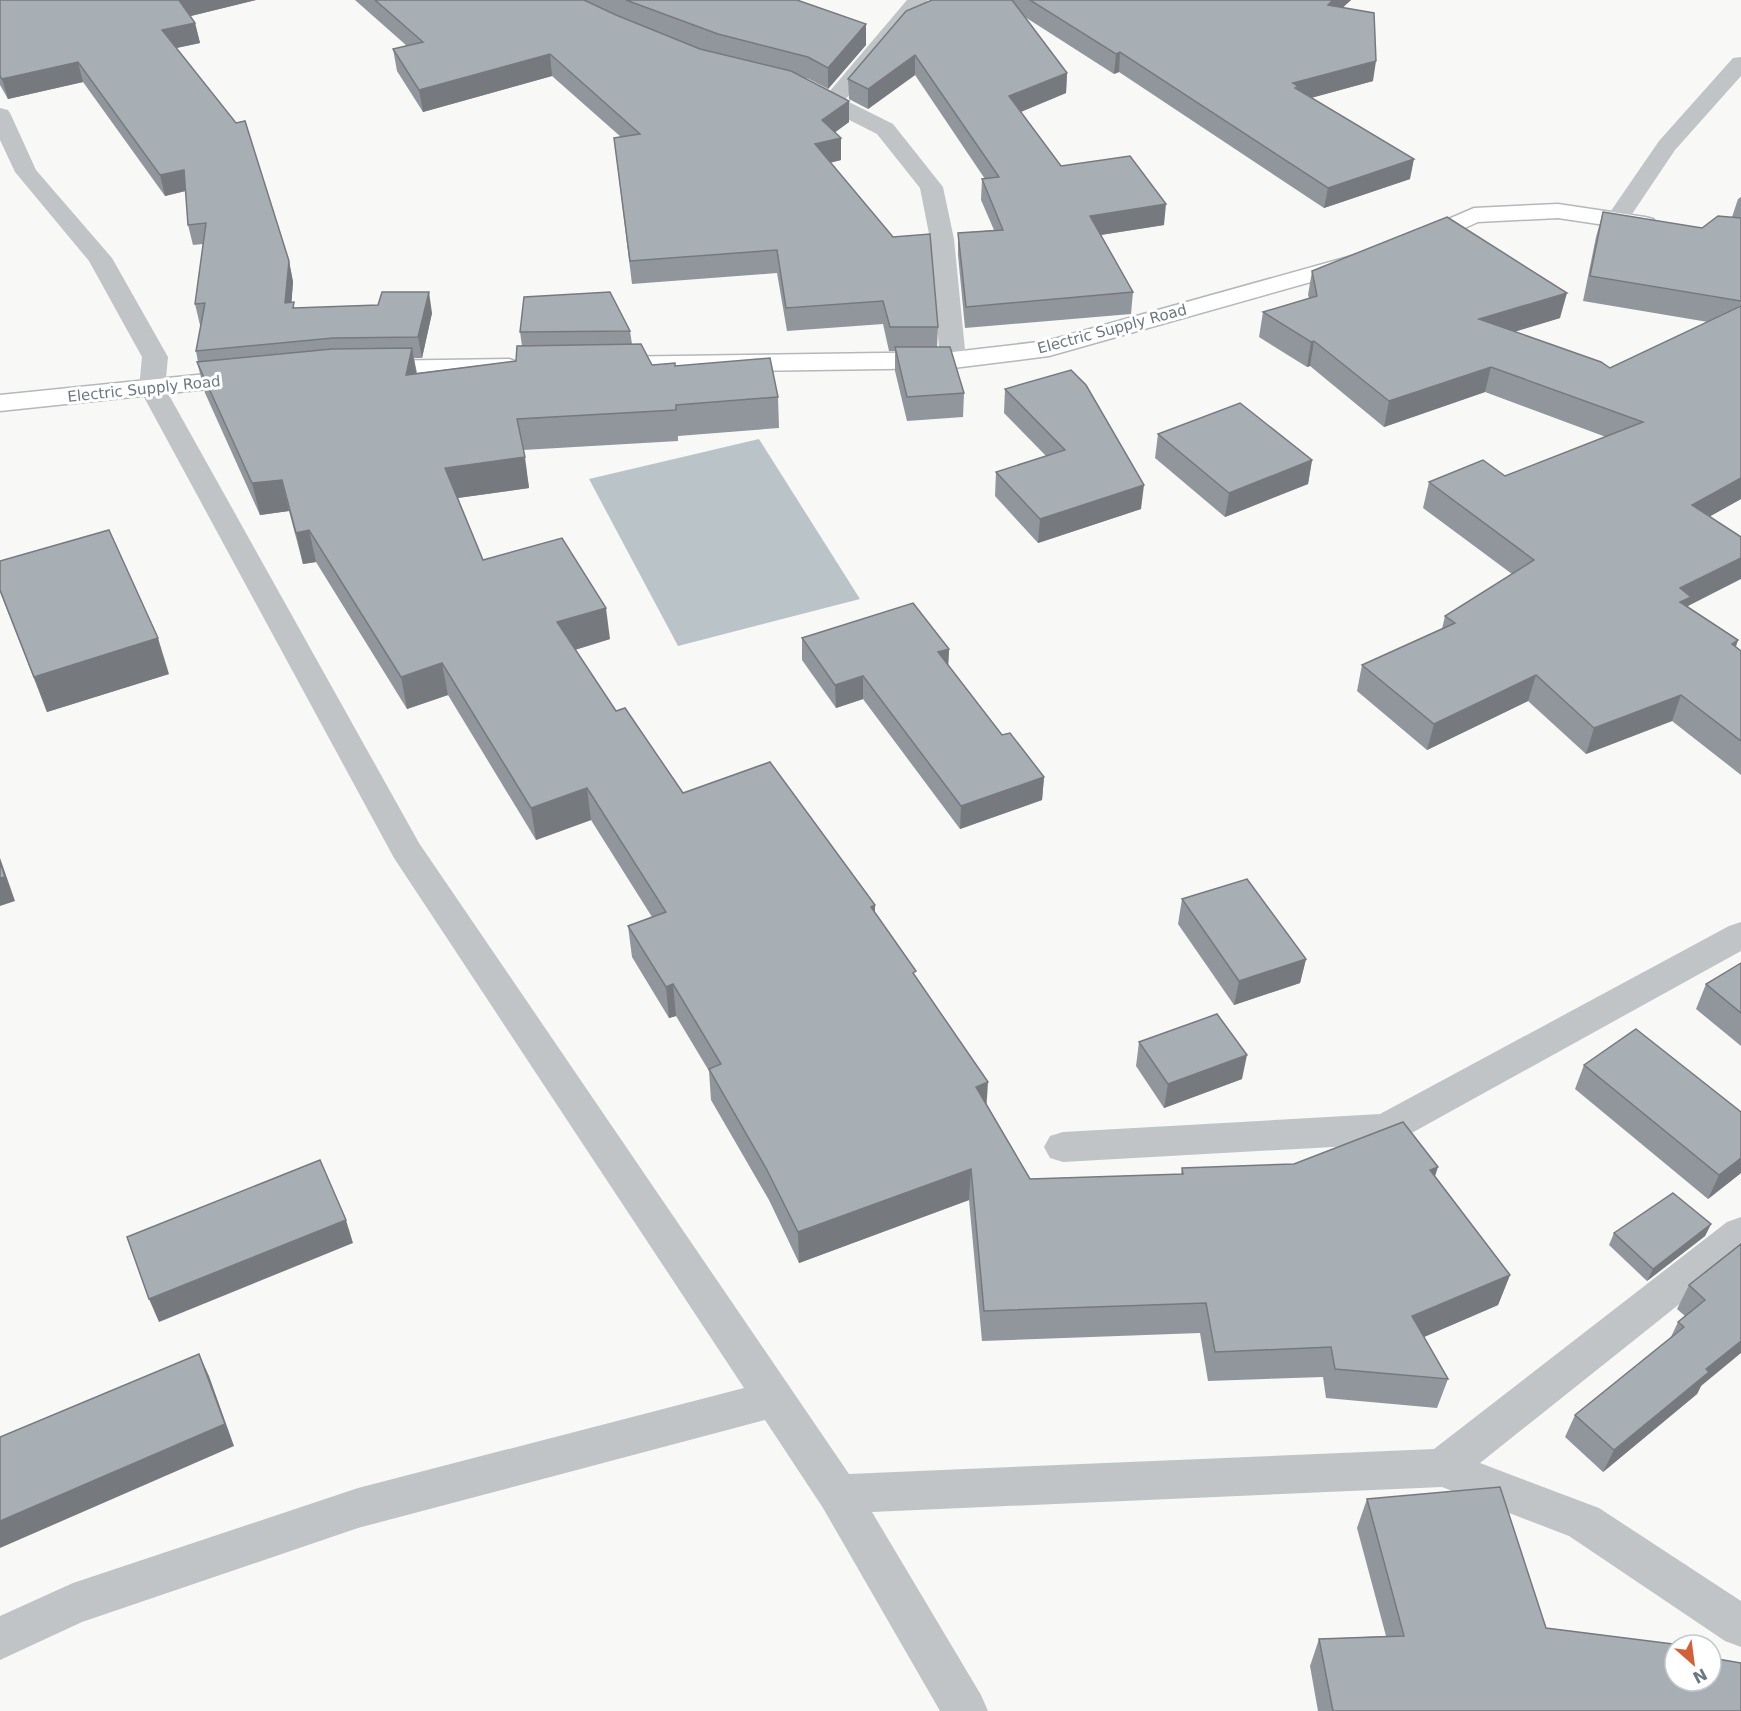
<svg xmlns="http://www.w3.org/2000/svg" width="1741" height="1711" font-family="'DejaVu Sans',sans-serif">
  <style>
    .water { fill: #bac4c8 }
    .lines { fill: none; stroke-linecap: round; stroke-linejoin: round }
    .primary-casing { stroke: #b4b8bb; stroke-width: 3 }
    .minor { fill: #c0c4c7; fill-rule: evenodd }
    .primary { fill: #fff; fill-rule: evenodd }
    .wall { fill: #90969b }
    .shaded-wall { fill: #767a7e }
    .building { fill: #a8afb4; stroke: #767a7e; stroke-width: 1.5 }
    .labels { text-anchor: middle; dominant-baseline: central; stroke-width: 6; stroke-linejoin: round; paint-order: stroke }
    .far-street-label { font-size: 15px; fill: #6a7884; stroke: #fff }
  </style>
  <rect width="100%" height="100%" fill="#f8f8f6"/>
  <!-- water -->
  <path class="water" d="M759 439 860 599 678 646 589 479Z"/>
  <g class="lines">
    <defs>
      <g id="primary">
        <path d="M1558 204 1645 217 1653 219 1657 224 1653 229 1645 231 1558 218 1478 222 1423 247 1415 249 1407 247 1403 242 1407 237 1474 208Z"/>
        <path d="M1355 255 1364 257 1367 262 1364 267 1049 356 953 368 606 373 597 370 593 365 597 360 606 357 953 352 1047 341Z"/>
        <path d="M509 359 518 362 522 367 518 372 509 375 372 377 363 374 359 369 363 364 372 361Z"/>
        <path d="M246 370 255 372 259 378 255 384 0 411V395Z"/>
      </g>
    </defs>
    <!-- primary casing -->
    <use href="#primary" class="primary-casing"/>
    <!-- minor -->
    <g class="minor">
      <path d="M907 0H928L845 100 893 124 943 187 954 239 966 360 962 365 953 368 944 365 940 360 930 239 920 188 877 134 800 95 797 90 800 85 808 83 829 92Z"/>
      <path d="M1741 57V76L1675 150 1624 226 1616 228 1608 226 1604 221 1659 141 1733 58Z"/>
      <path d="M0 108 8 110 11 115 36 170 112 258 168 357 165 388 419 843 849 1474 1434 1449 1727 1222 1741 1217V1255L1480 1463 1599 1508 1741 1601V1647L1725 1641 1569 1536 1442 1487 872 1512 981 1695 988 1711H940L823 1508 765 1420 358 1528 82 1622 0 1660V1616L73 1583 358 1488 744 1388 394 858 139 388 142 357 89 261 15 172 0 140Z"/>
      <path d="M1741 922V951L1399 1140 1386 1144 1063 1162 1050 1158 1044 1147 1050 1136 1063 1132 1380 1114 1729 926Z"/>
    </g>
    <!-- primary -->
    <use href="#primary" class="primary"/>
  </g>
  <!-- wall -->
  <g class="wall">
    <path d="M0 0H256L190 16 195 23 200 43 176 48 289 261 293 282 291 303 295 308 432 313 422 358H414L417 373 516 361 522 346 520 332 630 331 632 344 652 365 675 366 778 397 779 428 678 436V441L523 450 529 488 458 498 483 560 610 639 575 650 616 711 683 793 875 905V913L916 977 987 1105 1030 1179 1181 1174 1182 1168 1435 1176 1510 1275 1498 1305 1424 1337 1448 1379 1437 1408 1326 1398 1323 1377 1208 1381 1200 1333 982 1341 969 1200 799 1263 769 1200 711 1100 709 1071 676 1016 669 1018 632 957 628 926 652 917 591 820 536 840 448 695 407 709 316 562 303 564 289 511 260 515 205 393 197 362H198L196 351 201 325H200L195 304 203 244 193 245 188 225 186 191 165 196 83 82 8 99 0 85Z"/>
    <path d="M355 0H797L866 24V45L828 89 809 79 802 77 849 101V122L835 132 841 160 830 163 938 327 937 347 964 393 963 417 907 421 895 371V351H889L883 324 787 331 777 273 632 284 614 138 621 137 552 76 423 112 397 71 393 49 407 46Z"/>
    <path d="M932 0H1351L1343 7 1373 81 1311 98 1410 179 1324 208 1119 72 1114 74 1025 17 1067 73 1066 93 1021 112 1061 166 1164 225 1100 235 1133 292 1131 314 965 328 958 255V233L994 230 981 200 982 179H985L915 75 868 109 849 99 848 79Z"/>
    <path d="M1741 197V499L1710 516 1688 607 1738 640 1736 647 1741 651V775L1672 721 1586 754 1528 701 1427 750 1357 691 1362 665 1442 629 1445 616 1512 574 1423 508 1429 482 1505 476 1606 437 1485 392 1384 427 1310 366 1307 367 1259 337 1263 312 1309 298 1308 295 1312 271 1560 318 1514 332 1610 368 1708 322 1583 301 1596 237 1603 212 1702 228 1732 217 1738 199Z"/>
    <path d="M1005 389 1141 509 1038 543 995 496 996 472 1046 456 1004 413Z"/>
    <path d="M1158 434 1312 460 1308 484 1225 517 1155 458Z"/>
    <path d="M0 561 169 674 47 712 0 592Z"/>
    <path d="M802 638 949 649 948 665 1002 735 1044 777 1042 800 960 829 863 699 836 708 802 660Z"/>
    <path d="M1182 899 1306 959 1300 983 1234 1005 1178 924Z"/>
    <path d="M1741 963V1046L1696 1009 1706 984Z"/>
    <path d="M1139 1042 1242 1079 1164 1108 1136 1066Z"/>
    <path d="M1584 1065 1741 1112V1173L1708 1199 1575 1089Z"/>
    <path d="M1711 1224 1705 1236 1647 1281 1609 1245 1614 1233Z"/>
    <path d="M1741 1244 1701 1386 1697 1394 1603 1472 1565 1437 1575 1415 1670 1339 1678 1322 1685 1316 1677 1309 1689 1285Z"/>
    <path d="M1367 1499 1546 1628 1675 1681 1741 1711H1318L1310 1666 1319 1639 1386 1636 1357 1528Z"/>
  </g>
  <!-- shaded-wall -->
  <g class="shaded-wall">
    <path d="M179 0H256L183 18Z"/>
    <path d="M1333 0H1351L1325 24 1328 5Z"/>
    <path d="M195 23 200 43 167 50 162 30Z"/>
    <path d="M866 24V45L828 89V68Z"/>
    <path d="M1120 52 1119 72 1114 74 1116 54Z"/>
    <path d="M550 54 552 76 423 112 419 90Z"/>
    <path d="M915 55V75L868 109V89Z"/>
    <path d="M1376 61 1373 81 1296 102 1293 83Z"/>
    <path d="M78 62 83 82 8 99 2 79Z"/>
    <path d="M1067 73 1066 93 1008 117 1009 96Z"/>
    <path d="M849 101V122L822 142V120Z"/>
    <path d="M841 138V160L815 166V144Z"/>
    <path d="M1414 159 1410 179 1324 208 1328 188Z"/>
    <path d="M184 170 189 190 165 196 160 175Z"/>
    <path d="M1166 204 1164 225 1088 237 1090 216Z"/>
    <path d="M289 261 293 282 290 324 285 303Z"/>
    <path d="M429 292 432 313 422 358 418 337Z"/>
    <path d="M1567 293 1560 318 1473 344 1479 319Z"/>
    <path d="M1314 341 1310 366 1307 367 1311 342Z"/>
    <path d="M412 348 417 378 406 375Z"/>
    <path d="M1491 367 1485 392 1384 427 1389 401Z"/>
    <path d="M525 457 529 488 450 499 445 468Z"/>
    <path d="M1312 460 1308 484 1225 517 1229 493Z"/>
    <path d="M1741 478V499L1684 531 1692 505Z"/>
    <path d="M282 480 289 511 260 515 252 483Z"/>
    <path d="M1144 485 1141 509 1038 543 1040 519Z"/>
    <path d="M309 530 316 562 303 564 296 533Z"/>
    <path d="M1741 558V579L1688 606 1682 622 1680 588Z"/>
    <path d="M606 608 610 639 561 654 557 622Z"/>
    <path d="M158 638 169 674 47 712 34 677Z"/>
    <path d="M1738 640 1728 666 1732 644Z"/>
    <path d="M949 649 948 671 938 652Z"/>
    <path d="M442 663 448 695 407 709 401 677Z"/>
    <path d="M1536 675 1528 701 1427 750 1434 724Z"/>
    <path d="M863 676V699L836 708 835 685Z"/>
    <path d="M1681 695 1672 721 1586 754 1594 728Z"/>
    <path d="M1044 777 1042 800 960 829 961 806Z"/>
    <path d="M587 788 591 820 536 840 531 808Z"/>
    <path d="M0 858 15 901 0 906Z"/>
    <path d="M875 905V937L871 907Z"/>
    <path d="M1306 959 1300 983 1234 1005 1239 981Z"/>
    <path d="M673 984 676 1016 669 1018 666 987Z"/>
    <path d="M1247 1055 1242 1079 1164 1108 1168 1084Z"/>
    <path d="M988 1082 986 1113 976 1087Z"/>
    <path d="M1741 1158V1173L1708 1199 1719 1175Z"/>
    <path d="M1438 1167 1428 1198 1430 1170Z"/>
    <path d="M971 1169 969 1200 799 1263 798 1232Z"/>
    <path d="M346 1220 353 1243 159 1322 149 1299Z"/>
    <path d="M1711 1224 1705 1236 1647 1281 1653 1269Z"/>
    <path d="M1510 1275 1498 1305 1403 1346 1412 1316Z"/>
    <path d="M1741 1341V1353L1701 1386 1697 1394 1603 1472 1614 1450 1706 1369Z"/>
    <path d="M199 1354 209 1376 234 1446 0 1548V1521Z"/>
  </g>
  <!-- building -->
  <g class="building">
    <path d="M0 0H179L195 23 162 30 236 123 245 121 289 261 285 303 294 302 293 308 378 305 382 292H429L418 337 333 338 196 351 205 303 195 304 206 223 188 225 184 170 160 175 78 62 2 79 0 76Z"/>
    <path d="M375 0H584L616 15 700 49 791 71 849 101 822 120 841 138 815 144 893 237 930 234 938 327H890L883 301 786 308 777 250 630 261 614 138 640 134 550 54 419 90 393 49 423 42Z"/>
    <path d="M626 0H797L866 24 828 68 808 57 718 34Z"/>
    <path d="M932 0H1012L1067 73 1009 96 1061 166 1130 156 1166 204 1090 216 1133 292 966 307 958 233 1003 230 982 179 999 177 915 55 868 89 848 79 906 11Z"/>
    <path d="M1030 0H1333L1328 5 1374 13 1376 61 1293 83 1298 86 1295 88 1414 159 1328 188 1120 52 1116 54Z"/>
    <path d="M1603 212 1702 228 1718 216 1741 218V301L1590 276Z"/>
    <path d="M1447 217 1567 293 1479 319 1601 362 1610 368 1741 306V478L1692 505 1741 537V558L1680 588 1691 597 1680 602 1738 640 1732 644 1741 651V741L1681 695 1594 728 1536 675 1434 724 1362 665 1455 623 1445 616 1534 560 1429 482 1483 460 1505 476 1643 422 1491 367 1389 401 1314 341 1311 342 1263 312 1317 296 1312 271Z"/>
    <path d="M610 292 630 331 520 332 524 297Z"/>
    <path d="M641 344 652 365 675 363V366L770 358 778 397 676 405V410L517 419 525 457 445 468 483 560 562 538 606 608 557 622 616 711 625 708 683 793 770 762 875 905 871 907 916 971 913 973 988 1082 976 1087 1030 1179 1183 1174 1182 1168 1294 1164 1403 1122 1438 1167 1430 1170 1510 1275 1412 1316 1448 1379 1335 1369 1331 1347 1215 1352 1206 1303 984 1311 971 1169 798 1232 767 1170 709 1069 721 1064 673 984 666 987 628 926 666 912 587 788 531 808 442 663 401 677 309 530 296 533 282 480 252 483 197 362 332 349 412 348 406 375 516 361 517 346Z"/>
    <path d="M895 347H950L964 393 907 397Z"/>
    <path d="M1071 370 1086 385 1144 485 1040 519 996 472 1065 450 1005 389Z"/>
    <path d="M1240 403 1312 460 1229 493 1158 434Z"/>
    <path d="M109 530 158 638 34 677 0 590V561Z"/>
    <path d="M913 603 949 649 938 652 1002 735 1010 733 1044 777 961 806 863 676 835 685 802 638Z"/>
    <path d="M0 862 5 877 0 878Z"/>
    <path d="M1247 879 1306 959 1239 981 1182 899Z"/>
    <path d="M1741 963V1013L1706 984Z"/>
    <path d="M1217 1014 1247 1055 1168 1084 1139 1042Z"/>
    <path d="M1636 1029 1741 1112V1158L1719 1175 1584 1065Z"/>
    <path d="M320 1160 346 1220 149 1299 127 1237Z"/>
    <path d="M1673 1193 1711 1224 1653 1269 1614 1233Z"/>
    <path d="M1741 1244V1341L1706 1369 1709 1372 1614 1450 1575 1415 1684 1327 1678 1322 1705 1300 1689 1285Z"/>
    <path d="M199 1354 225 1424 0 1521V1437Z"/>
    <path d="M1500 1487 1546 1628 1681 1645H1675V1681H1711V1658L1741 1663V1711H1333L1319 1639 1404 1636 1367 1499Z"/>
  </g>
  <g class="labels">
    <!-- far-street labels -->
    <g class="far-street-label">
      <text transform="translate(1112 329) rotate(-15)">Electric Supply Road</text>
      <text transform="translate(144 389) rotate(-6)">Electric Supply Road</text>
    </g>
  </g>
  <!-- north arrow -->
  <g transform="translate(1693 1663) rotate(152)"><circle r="28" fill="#ffffff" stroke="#c3c9ce" stroke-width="1.5"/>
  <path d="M0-4.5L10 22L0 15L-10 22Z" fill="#d4603a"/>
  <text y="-9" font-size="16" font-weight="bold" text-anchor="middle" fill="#6a7884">N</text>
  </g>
</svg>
